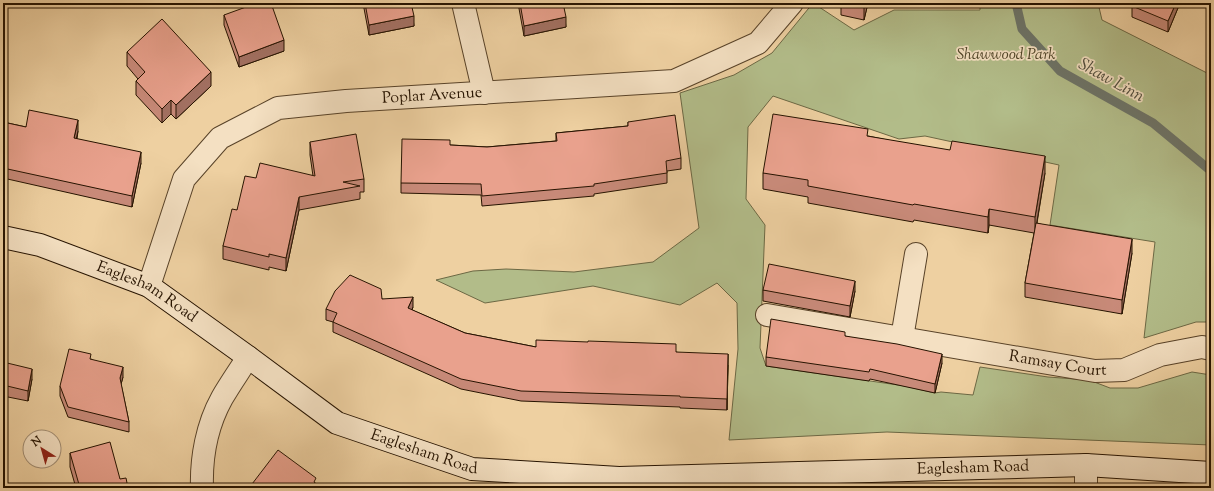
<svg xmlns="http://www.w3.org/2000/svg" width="1214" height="491" font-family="'Sorts Mill Goudy',serif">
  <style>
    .green { fill: #b2bc89; stroke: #6c6844 }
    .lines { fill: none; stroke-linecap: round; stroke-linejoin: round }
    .stream { stroke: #6d7468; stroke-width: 9 }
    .street-casing { stroke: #584228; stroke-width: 24 }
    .secondary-casing { stroke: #261300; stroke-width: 24 }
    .street { stroke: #f4e0c2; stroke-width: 22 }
    .secondary { stroke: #f4e0c2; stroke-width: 22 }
    .wall { fill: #c88a79; stroke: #261300 }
    .shaded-wall { fill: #a37163; stroke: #261300 }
    .building { fill: #e9a18d; stroke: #261300 }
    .labels { text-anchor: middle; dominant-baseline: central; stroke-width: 3.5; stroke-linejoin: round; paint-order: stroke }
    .park-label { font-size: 16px; font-style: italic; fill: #504629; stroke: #f4e0c2 }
    .street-label { font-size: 16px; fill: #261300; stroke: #f4e0c2 }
    .water-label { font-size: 17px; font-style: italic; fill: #4f4c3d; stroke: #f4e0c2 }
  </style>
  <rect width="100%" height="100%" fill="#eed0a1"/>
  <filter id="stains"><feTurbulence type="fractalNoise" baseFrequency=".005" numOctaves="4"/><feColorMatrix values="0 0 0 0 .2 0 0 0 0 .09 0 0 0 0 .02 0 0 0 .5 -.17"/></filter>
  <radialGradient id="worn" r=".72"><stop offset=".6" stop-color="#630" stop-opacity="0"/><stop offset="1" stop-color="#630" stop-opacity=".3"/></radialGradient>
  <!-- green -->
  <path class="green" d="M813 3 854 30 894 10H980V3H1098L1102 20 1211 75V322H1196L1144 338 1155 242 1050 225 1059 165 925 136 899 139 773 96 748 127 746 199 765 225 760 348 766 366 905 386 935 393 941 392 973 395 980 367 1048 377 1089 380 1110 388H1138L1192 372 1211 375V445L887 432 729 440 738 349 737 303 717 283 680 305 593 286 485 303 436 280 473 271 506 269 574 272 653 262 699 228 680 93 734 75 772 53Z"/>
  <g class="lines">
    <!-- stream -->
    <path class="stream" d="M1016 3 1022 29 1060 71 1153 123 1211 171"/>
    <defs>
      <g id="street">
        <path d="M463 3 484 93"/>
        <path id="s1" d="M149 286 184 179 220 138 278 108 346 101 674 81 758 43 792 3"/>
        <path id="s2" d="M767 315 1095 371 1124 370 1160 355 1202 347 1211 349"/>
        <path d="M902 338 916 254"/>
        <path d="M1086 465V488"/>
        <path d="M202 488C201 458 207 425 222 398 230 384 240 370 248 357"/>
      </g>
      <g id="secondary">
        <path id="s3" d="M3 237 40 245 149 286 248 357 337 423 472 469 619 478 1086 465 1211 473"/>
      </g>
    </defs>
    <!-- street casing -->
    <use href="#street" class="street-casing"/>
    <!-- secondary casing -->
    <use href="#secondary" class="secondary-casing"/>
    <!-- street -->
    <use href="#street" class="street"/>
    <!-- secondary -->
    <use href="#secondary" class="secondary"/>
  </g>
  <!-- wall -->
  <g class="wall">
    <path d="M363 3H411L414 26 369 35Z"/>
    <path d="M518 3H563L566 27 524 36Z"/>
    <path d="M841 3H868L864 20 841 15Z"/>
    <path d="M870 3H888L887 7Z"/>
    <path d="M1180 3 1168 32 1132 17V6Z"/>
    <path d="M224 15 284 51 239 67 224 25Z"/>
    <path d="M127 52 211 86 176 119 171 114 162 123 136 95V81L138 79 127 66Z"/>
    <path d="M3 122 26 127 78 131 77 139 141 163 132 207 3 178Z"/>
    <path d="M628 122 681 158V169L667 171V183L594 194V196L482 206 481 195 401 193V183L450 145 487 147 556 141V133L628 126Z"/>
    <path d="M868 136 1045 173 1037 223 1132 253 1122 314 1025 297V283L1034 233 989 225 988 233 914 220 913 222 808 203V197L763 189V173Z"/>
    <path d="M310 142 364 179V192H360V199L299 210 286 271 269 267V270L223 259V246L237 210 256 178 313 176 310 155Z"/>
    <path d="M763 290 855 291 850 317 763 301Z"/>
    <path d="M382 299 413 307 412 310 465 333 536 347 676 352 728 365 727 410 680 408V407L521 401 461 389 333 332V322L326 320V309Z"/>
    <path d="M845 336 942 363 935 393 870 379 869 381 766 366V357Z"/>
    <path d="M91 359 123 377 121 384 129 422V432L68 417 60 396V386Z"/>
    <path d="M3 362 32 379 28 401 3 396Z"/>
    <path d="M70 453 120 479 128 488H76L70 467Z"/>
  </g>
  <!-- shaded-wall -->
  <g class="shaded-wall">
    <path d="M865 3H868L864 20V7Z"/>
    <path d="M1176 3H1180L1168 32V21Z"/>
    <path d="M414 16V26L369 35V25Z"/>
    <path d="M566 17V27L524 36V26Z"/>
    <path d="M284 40V51L239 67V57Z"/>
    <path d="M211 72V86L176 119V105Z"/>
    <path d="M171 100V114L162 123V109Z"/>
    <path d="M78 120V131L74 149V138Z"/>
    <path d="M141 152V163L132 207V196Z"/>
    <path d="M1045 156V173L1035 233V217Z"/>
    <path d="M299 197V210L286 271V258Z"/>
    <path d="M989 209V225L988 233V217Z"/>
    <path d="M1132 239V253L1122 314V300Z"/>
    <path d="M855 281V291L850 317V306Z"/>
    <path d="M413 297V307L408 318V308Z"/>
    <path d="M728 354V365L727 410V399Z"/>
    <path d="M942 354V363L935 393V384Z"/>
    <path d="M123 367V377L120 388V378Z"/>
    <path d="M32 369V379L28 401V391Z"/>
    <path d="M8 486V488H3V487Z"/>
  </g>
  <!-- building -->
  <g class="building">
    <path d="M257 3H271L284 40 239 57 224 15Z"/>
    <path d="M365 3H411L414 16 369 25Z"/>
    <path d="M520 3H563L566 17 524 26Z"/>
    <path d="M848 3H865L864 7Z"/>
    <path d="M1133 3H1176L1168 21 1132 6Z"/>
    <path d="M162 19 211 72 176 105 171 100 162 109 136 81 145 72 127 52Z"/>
    <path d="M29 110 78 120 74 138 141 152 132 196 3 168V122L26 127Z"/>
    <path d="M773 114 868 129 867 136 950 150 952 141 1045 156 1035 217 989 209 988 217 914 204 913 205 808 186V180L763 173Z"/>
    <path d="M675 115 681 158 666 161 667 173 594 184V186L482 196 481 184 401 183 402 139 450 140V145L487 147 557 141 556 133 628 126V122Z"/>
    <path d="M356 134 364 179 343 182 360 186 299 197 286 258 269 254V257L223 246 232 209 237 210 245 176 256 178 260 163 315 176 310 142Z"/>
    <path d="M1036 223 1132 239 1122 300 1025 283Z"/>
    <path d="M769 264 855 281 850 306 763 290Z"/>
    <path d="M350 275 381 289 382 299 413 297 408 308 465 333 536 347V340L588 342V341L676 344V352L728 354 727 399 680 397V396L521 391 461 379 333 322 337 313 326 309 335 291Z"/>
    <path d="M771 319 845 332V336L897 344 942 354 935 384 870 369 869 372 766 357Z"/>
    <path d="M69 349 91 354 90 359 123 367 120 378 129 422 68 407 60 386Z"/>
    <path d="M3 362 32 369 28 391 3 385Z"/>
    <path d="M110 442 120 479 126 478 128 488H80L70 453Z"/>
    <path d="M278 450 316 478 314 482 322 488H249Z"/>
    <path d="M3 470 8 486 3 487Z"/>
  </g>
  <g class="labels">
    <!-- park labels -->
    <g class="park-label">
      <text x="1006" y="55">Shawwood Park</text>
    </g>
    <!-- street labels -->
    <g class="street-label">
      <text stroke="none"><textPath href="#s1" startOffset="387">Poplar Avenue</textPath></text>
      <text stroke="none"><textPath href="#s3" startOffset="155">Eaglesham Road</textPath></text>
      <text stroke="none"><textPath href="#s2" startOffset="295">Ramsay Court</textPath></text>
      <text stroke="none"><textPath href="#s3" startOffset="479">Eaglesham Road</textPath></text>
      <text stroke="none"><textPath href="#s3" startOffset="1031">Eaglesham Road</textPath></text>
    </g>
    <!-- water labels -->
    <g class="water-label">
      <text transform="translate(1111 81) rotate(29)">Shaw Linn</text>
    </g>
  </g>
  <!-- margin -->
  <rect width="1214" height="491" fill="none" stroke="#eed0a1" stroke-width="16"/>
  <rect x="4" y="4" width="1206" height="483" fill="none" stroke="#261300" stroke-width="2"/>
  <rect x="8" y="8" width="1198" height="475" fill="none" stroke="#261300"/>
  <!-- north arrow -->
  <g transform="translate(42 449) rotate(323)"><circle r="19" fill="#f4e0c2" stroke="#a28e74"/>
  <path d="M0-3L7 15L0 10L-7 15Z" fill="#8f2418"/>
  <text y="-6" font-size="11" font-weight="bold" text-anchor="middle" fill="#261300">N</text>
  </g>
  <rect width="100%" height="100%" filter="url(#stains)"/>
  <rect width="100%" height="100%" fill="url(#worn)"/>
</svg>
